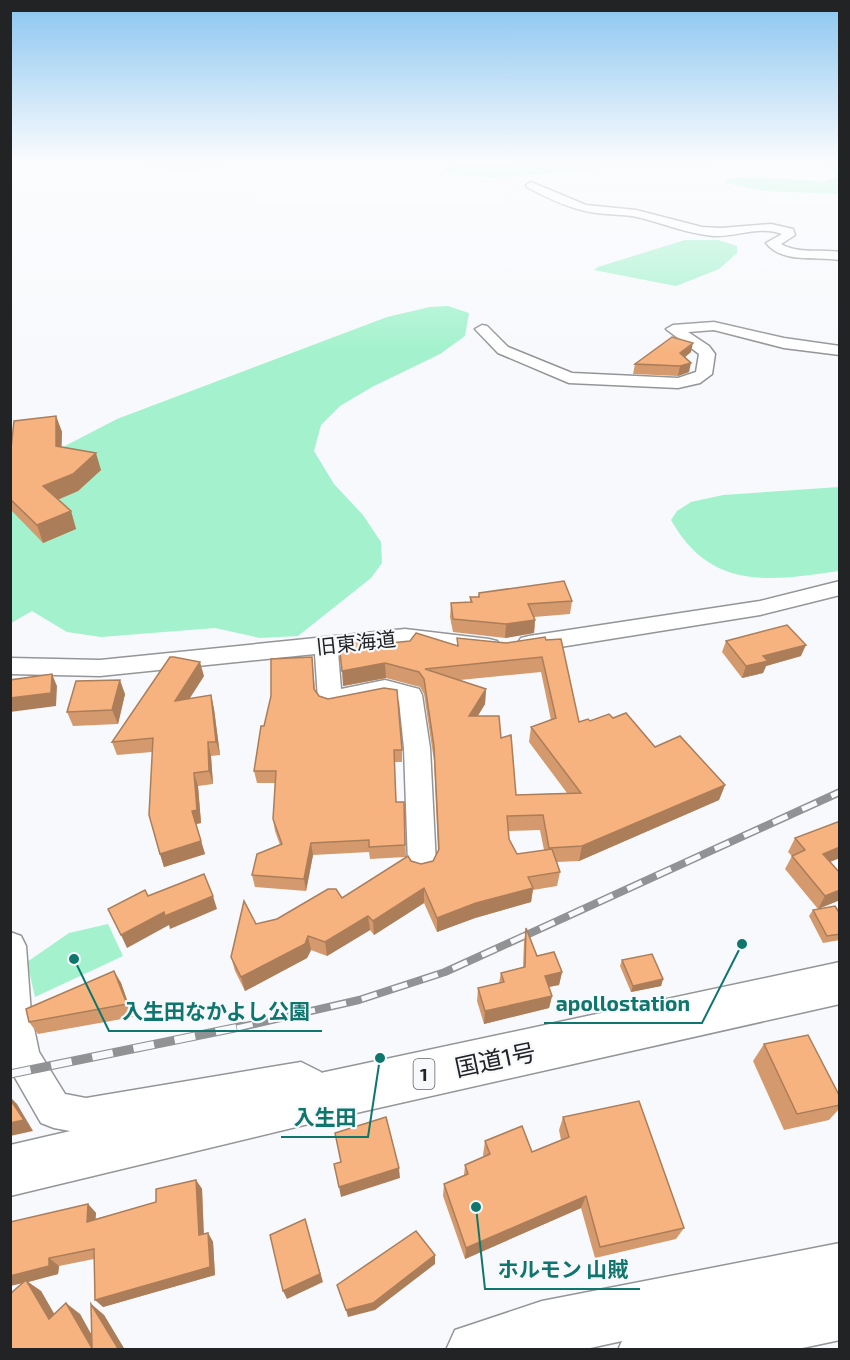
<svg xmlns="http://www.w3.org/2000/svg" width="850" height="1360" font-family="'Exo 2','Noto Sans JP',sans-serif">
  <style>
    .green { fill: #a3f2cd }
    .lines { fill: none; stroke-linecap: round; stroke-linejoin: round }
    .minor-casing { stroke: #939597; stroke-width: 3 }
    .highway-casing { stroke: #939597; stroke-width: 3 }
    .minor { fill: #fff; fill-rule: evenodd }
    .highway { fill: #fff; fill-rule: evenodd }
    .rail-far1-casing { stroke: #909294; stroke-width: 8 }
    .rail-casing { stroke: #909294; stroke-width: 9 }
    .rail-far1 { stroke: #f7f9fc; stroke-width: 5; stroke-dasharray: 16; stroke-linecap: butt }
    .rail { stroke: #f7f9fc; stroke-width: 7; stroke-dasharray: 21; stroke-linecap: butt }
    .wall { fill: #d49a6d; fill-rule: evenodd }
    .shaded-wall { fill: #ac7d59 }
    .building { fill: #f6b37f; stroke: #ac7d59; stroke-width: 1.5; fill-rule: evenodd }
    .labels { text-anchor: middle; dominant-baseline: central; stroke-width: 4.5; stroke-linejoin: round; paint-order: stroke }
    .shield { fill: #f7f9fc; stroke: #626365; stroke-width: 1.5 }
    .shield-label { font-size: 18px; font-weight: bold; fill: #222324 }
    .street-label { font-size: 20px; fill: #222324; stroke: #f7f9fc }
    .near-street-label { font-size: 24px; fill: #222324; stroke: #f7f9fc }
    .leader { fill: none; stroke: #0f766e; stroke-width: 2 }
    .callout-dot { fill: #0f766e; stroke: #f7f9fc; stroke-width: 2 }
    .callout-label { font-size: 21px; text-anchor: middle; font-weight: bold; fill: #0f766e; stroke: #f7f9fc; stroke-width: 4.5; stroke-linejoin: round; paint-order: stroke }
  </style>
  <rect width="100%" height="100%" fill="#f7f9fc"/>
  <!-- green -->
  <g class="green">
    <path d="M144 162H259C223 165 181 175 146 166Z"/>
    <path d="M456 162H746C725 165 704 167 682 167 661 167 639 165 618 167 583 169 470 186 444 170Z"/>
    <path d="M809 162H839V194L765 191 725 183 727 180 738 177 825 181 834 178 836 174 826 165Z"/>
    <path d="M685 240H718L737 246V253L719 269 676 286 594 270 598 267Z"/>
    <path d="M448 306 469 313 465 336 440 354 372 387 340 406 321 425 314 451 334 484 363 515 381 542 382 563 371 578 298 636 260 638 215 628 101 637 67 632 32 611 11 623V487L63 447 117 419 387 317 430 307Z"/>
    <path d="M839 487V571C770 581 711 591 671 520L677 511 691 502 723 495Z"/>
    <path d="M108 924 123 956 35 997 27 962 69 933Z"/>
  </g>
  <g class="lines">
    <defs>
      <g id="minor">
        <path d="M531 182 586 205 636 210 702 227 721 228 771 224 793 229 795 235 781 244C798 254 820 249 840 252V260C815 256 783 264 766 243L782 234C760 225 736 237 714 236 687 234 663 223 637 217 624 214 610 215 596 213 572 210 549 199 527 187L526 185Z"/>
        <path d="M714 322 784 338 840 346V355L784 348 714 330 688 332 709 346 715 354 712 374 700 383 678 388 569 383 498 353 475 329 482 325 487 326 508 347 572 373 678 378 696 372 699 354 666 329 673 325Z"/>
        <path d="M840 581V595L760 615 529 652 521 650 517 644 521 638 529 636 760 601Z"/>
        <path d="M405 629 489 639 497 641 501 647 497 653 489 655 405 645 338 652 341 689 385 680 419 689 422 695 430 748 436 864 432 873 422 876 412 873 408 864 404 748 399 701 385 698 330 709 321 706 318 700 315 654 100 676 10 674V658L100 660Z"/>
        <path d="M10 932 21 936 26 946 31 1014 39 1052 65 1094 86 1098 301 1062 321 1072 326 1084 321 1096 309 1101 298 1097 86 1134 54 1128 41 1123 10 1069Z"/>
      </g>
      <g id="highway">
        <path d="M840 962V1004L325 1120 10 1196V1145L325 1072Z"/>
        <path d="M840 1243V1340L793 1350H618L622 1341 581 1350H446L455 1330 542 1301Z"/>
      </g>
    </defs>
    <!-- minor casing -->
    <use href="#minor" class="minor-casing"/>
    <!-- highway casing -->
    <use href="#highway" class="highway-casing"/>
    <!-- minor -->
    <use href="#minor" class="minor"/>
    <!-- highway -->
    <use href="#highway" class="highway"/>
    <defs>
      <path id="rail-far1" d="M237 1028 359 1000 445 972 840 792"/>
      <path id="rail" d="M10 1074 244 1026"/>
    </defs>
    <!-- rail-far1 casing -->
    <use href="#rail-far1" class="rail-far1-casing"/>
    <!-- rail casing -->
    <use href="#rail" class="rail-casing"/>
    <!-- rail-far1 -->
    <use href="#rail-far1" class="rail-far1"/>
    <!-- rail -->
    <use href="#rail" class="rail"/>
  </g>
  <!-- wall -->
  <g class="wall">
    <path d="M691 352 685 357 689 372 678 376 633 374 635 364Z"/>
    <path d="M56 416 62 432 61 447 101 470 78 491 58 500 71 511 76 529 43 543 10 509V458Z"/>
    <path d="M479 593 572 601 570 614 534 617 535 620 534 633 505 638 453 632 450 617 451 603 470 602V597H478Z"/>
    <path d="M545 637 579 722 613 718 655 747 725 785 719 800 579 861 557 862 560 872 557 886 533 890 531 902 475 918 437 932 424 903 374 935 370 930 327 956 311 950 307 958 245 991 235 971 231 957 256 924 277 919 342 898 411 861 421 864 433 861 438 851 434 761 424 694 420 687 386 678 343 686 360 646H457V638L506 643ZM541 672 551 720 531 727 529 742 567 793 516 795 501 738 478 716 485 704 486 689 460 680ZM540 830 544 850 517 854 509 839V831Z"/>
    <path d="M726 641 801 656 766 666 763 673 742 678 722 652Z"/>
    <path d="M312 657 315 690 319 696 402 750V762H394L396 802H404L406 857 370 859 369 852 313 855 306 891 255 887 252 875 280 845 275 831 273 819 275 783H257L254 771Z"/>
    <path d="M204 676 189 699 211 695 214 709 220 755 211 756 213 784 198 786 201 823 196 824 205 854 164 867 160 854 152 752 117 755 112 742Z"/>
    <path d="M125 694 118 724 73 726 67 712Z"/>
    <path d="M840 821V858L830 862 840 873V900L818 909 840 914V940L823 943 809 916 813 910 818 909 785 869 792 856 788 852 795 838Z"/>
    <path d="M526 928 537 956 562 972 559 985 549 987 552 996 549 1008 484 1024 477 1001 478 988 499 983 501 973 523 967 524 941Z"/>
    <path d="M622 960 663 979 661 986 631 992 620 966Z"/>
    <path d="M114 971 121 983 133 1017 38 1034 29 1022Z"/>
    <path d="M764 1044 840 1097V1108L829 1120 784 1130 753 1061Z"/>
    <path d="M563 1117 684 1228 676 1239 595 1258 581 1208 465 1259 443 1196 444 1184 464 1175 465 1165 484 1157 483 1155 485 1141 532 1152 561 1140 559 1130Z"/>
    <path d="M196 1180 202 1189 204 1234 208 1233 213 1242 215 1275 103 1307 94 1259 59 1266 58 1274 28 1282 41 1291 54 1314H80L91 1334V1304L104 1315 125 1350H10L22 1283 10 1286 88 1204 96 1213 95 1219 156 1202Z"/>
  </g>
  <!-- shaded-wall -->
  <g class="shaded-wall">
    <path d="M693 343 691 352 678 363 680 353Z"/>
    <path d="M691 363 689 372 678 376 680 366Z"/>
    <path d="M56 416 62 432 61 463 56 446Z"/>
    <path d="M96 453 101 470 78 491 49 503 43 486Z"/>
    <path d="M71 511 76 529 43 543 37 525Z"/>
    <path d="M535 620 534 633 505 638 506 624Z"/>
    <path d="M806 645 801 656 766 666 763 673 742 678 746 666 763 656Z"/>
    <path d="M200 662 204 676 179 715 175 701Z"/>
    <path d="M385 663 386 678 343 686 342 671Z"/>
    <path d="M52 674 57 686 56 706 10 712V698Z"/>
    <path d="M120 680 125 694 118 724 112 710Z"/>
    <path d="M486 689 485 704 468 731 469 716Z"/>
    <path d="M211 695 214 709 220 755 216 742Z"/>
    <path d="M208 742 211 756 213 784 209 771Z"/>
    <path d="M194 773 198 786 201 823 196 824 192 811Z"/>
    <path d="M725 785 719 800 579 861 582 846Z"/>
    <path d="M201 841 205 854 164 867 160 854Z"/>
    <path d="M311 843 313 855 306 891 304 879Z"/>
    <path d="M840 847V858L815 867 823 854Z"/>
    <path d="M424 888V903L374 935 373 921Z"/>
    <path d="M533 888 531 902 475 918 437 932V918L476 903Z"/>
    <path d="M840 890V900L818 909 825 896Z"/>
    <path d="M213 896 217 909 170 929 169 925 127 948 121 935 164 912Z"/>
    <path d="M368 916 370 930 327 956 325 942Z"/>
    <path d="M308 936 311 950 307 958 245 991 241 977Z"/>
    <path d="M114 971 121 983 133 1017 127 1004Z"/>
    <path d="M562 972 559 985 542 988 545 976Z"/>
    <path d="M663 979 661 986 631 992 633 986Z"/>
    <path d="M552 996 549 1008 484 1024 485 1011Z"/>
    <path d="M10 1097 17 1104 33 1131 10 1136Z"/>
    <path d="M399 1168 400 1178 341 1197 339 1187Z"/>
    <path d="M196 1180 202 1189 204 1244 199 1235Z"/>
    <path d="M586 1196 581 1208 465 1259 466 1248Z"/>
    <path d="M88 1204 96 1213 95 1230 87 1222Z"/>
    <path d="M305 1219 323 1282 287 1299 283 1291Z"/>
    <path d="M208 1233 213 1242 215 1275 103 1307 95 1300Z"/>
    <path d="M435 1255V1264L375 1310 348 1317 346 1310Z"/>
    <path d="M49 1258 59 1266 58 1274 28 1282 41 1291 63 1329 49 1319 27 1282 10 1286V1276Z"/>
    <path d="M66 1303 80 1314 100 1350 92 1348Z"/>
    <path d="M91 1304 104 1315 125 1350H119Z"/>
  </g>
  <!-- building -->
  <g class="building">
    <path d="M672 337 693 343 680 353 691 363 680 366 635 364Z"/>
    <path d="M56 416V446L96 453 73 474 43 486 71 511 37 525 10 499V458L14 421Z"/>
    <path d="M564 581 572 601 528 604 535 620 506 624 453 619 451 603 472 602 470 597H479V593Z"/>
    <path d="M787 625 806 645 763 656 768 661 746 666 726 641Z"/>
    <path d="M416 633 458 646 457 638 506 643 545 637 546 640 561 639 579 722 588 719 590 721 609 714 613 718 626 713 655 747 680 736 725 785 582 846 549 848 543 815 507 816 509 839 517 854 552 849 560 872 528 877 533 888 476 903 437 918 424 888 373 921 368 916 325 942 308 936 305 944 241 977 231 957 244 901 256 924 277 919 328 889H336L342 898 408 856 411 861 421 864 433 861 439 849 434 746 424 679 419 672 385 663 342 671 339 643 360 641V646L410 641ZM542 657 556 718 531 727 581 793 516 795 511 735 501 738 499 716H469L486 689 425 669Z"/>
    <path d="M170 657H174L200 662 175 701 211 695 216 742H208L209 771 194 773 197 810 192 811 201 841 160 854 149 815 153 738 112 742Z"/>
    <path d="M312 657 314 689 319 696 328 699 384 688 397 690 402 750H394L396 802H404L405 845 369 847V840L311 843 304 879 252 875 257 854 282 844 273 819 276 771H254L261 726H264L271 696V659Z"/>
    <path d="M52 674 51 693 10 698V680Z"/>
    <path d="M120 680 112 710 67 712 76 681Z"/>
    <path d="M840 821V847L823 854 840 873V890L825 896 792 856 805 850 795 838Z"/>
    <path d="M204 874 213 896 165 916 164 912 121 935 108 909 145 890 148 896Z"/>
    <path d="M835 906 840 914V934L827 936 813 910Z"/>
    <path d="M526 928 537 956 554 952 562 972 545 976 552 996 485 1011 478 988 504 982 501 973 525 967Z"/>
    <path d="M652 954 663 979 633 986 622 960Z"/>
    <path d="M114 971 127 1004 29 1022 26 1009Z"/>
    <path d="M808 1035 840 1097V1105L797 1114 764 1044Z"/>
    <path d="M10 1099 24 1120 10 1123Z"/>
    <path d="M639 1101 684 1228 600 1247 586 1196 466 1248 444 1184 468 1174 465 1165 490 1154 485 1141 522 1126 532 1152 569 1137 563 1117Z"/>
    <path d="M386 1117 399 1168 339 1187 334 1164 341 1162 335 1133Z"/>
    <path d="M196 1180 199 1235 208 1233 210 1267 95 1300 94 1249 49 1258V1266L10 1276V1222L88 1204 87 1222 156 1202V1189Z"/>
    <path d="M305 1219 320 1274 283 1291 270 1235Z"/>
    <path d="M416 1231 435 1255 373 1303 346 1310 337 1285Z"/>
    <path d="M26 1280 49 1319 66 1303 92 1348 91 1304 119 1350H10V1294Z"/>
  </g>
  <!-- sky -->
  <linearGradient id="sky" x2="0" y2="1"><stop stop-color="#8ac5f0"/><stop offset="0.46" stop-color="#fbfcfe"/><stop offset="1" stop-color="#fbfcfe" stop-opacity="0"/></linearGradient>
  <rect width="850" height="352" fill="url(#sky)"/>
  <g class="labels">
    <!-- shield labels -->
    <rect class="shield" x="413.5" y="1059" width="21" height="30" rx="4.5"/>
    <g class="shield-label">
      <text x="424" y="1074">1</text>
    </g>
    <!-- street labels -->
    <g class="street-label">
      <text transform="translate(356 642) rotate(-6)">旧東海道</text>
    </g>
    <!-- near-street labels -->
    <g class="near-street-label">
      <text transform="translate(495 1059) rotate(-12)">国道1号</text>
    </g>
  </g>
  <!-- callouts -->
  <path class="leader" d="M742 944L702 1023H544M74 959L109 1031H322M380 1058L368 1137H281M476 1207L485 1289H640"/>
  <g class="callout-dot">
    <circle cx="742" cy="944" r="6"/>
    <circle cx="74" cy="959" r="6"/>
    <circle cx="380" cy="1058" r="6"/>
    <circle cx="476" cy="1207" r="6"/>
  </g>
  <g class="callout-label">
    <text x="623" y="1011">apollostation</text>
    <text x="216" y="1019">入生田なかよし公園</text>
    <text x="325" y="1125">入生田</text>
    <text x="563" y="1277">ホルモン 山賊</text>
  </g>
  <!-- border -->
  <rect width="850" height="1360" fill="none" stroke="#222324" stroke-width="24"/>
</svg>
